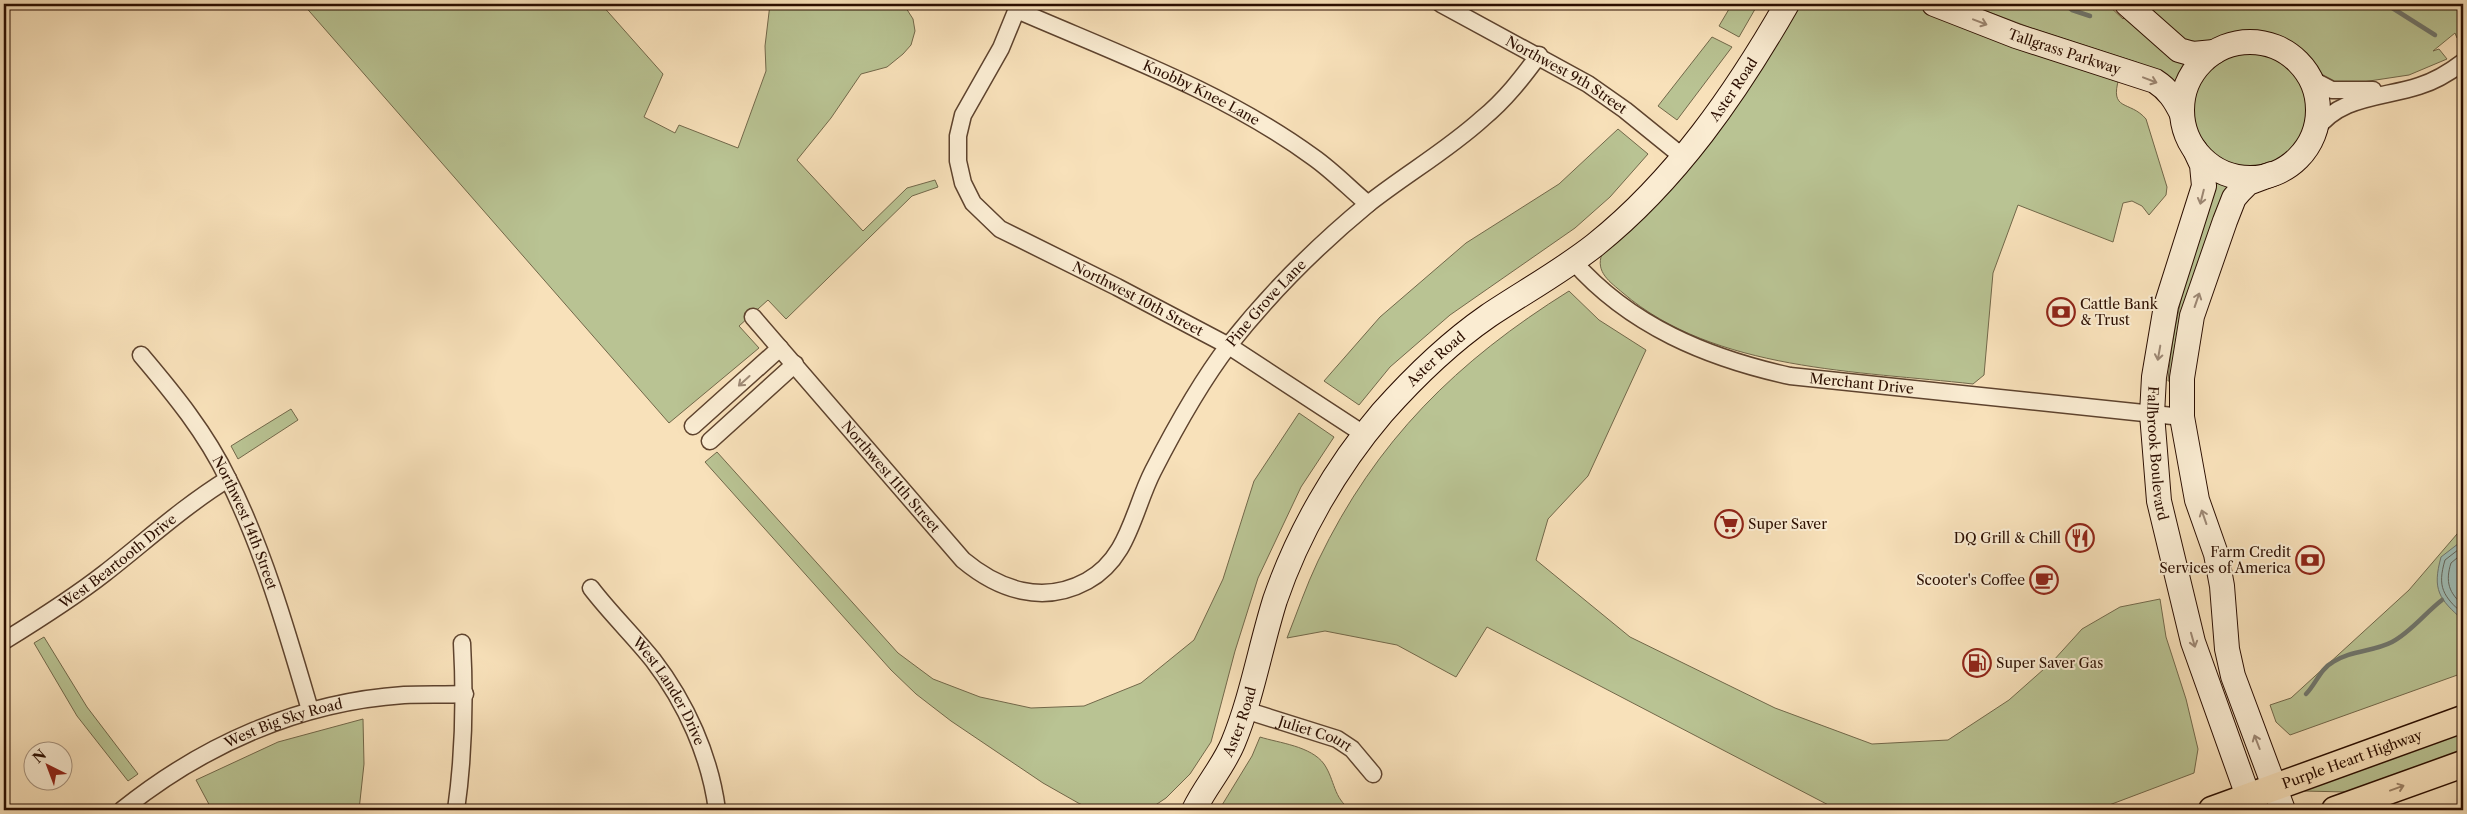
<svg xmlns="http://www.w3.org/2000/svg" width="2467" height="814" font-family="'Libre Caslon Text',serif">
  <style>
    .green { fill: #b9c393; stroke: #72684a }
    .water { fill: #9ebcb5; stroke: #70766d }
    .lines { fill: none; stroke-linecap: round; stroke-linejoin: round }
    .shore { stroke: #64655a; stroke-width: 1 }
    .stream { stroke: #70766d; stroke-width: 4.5 }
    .street-casing { stroke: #5e432e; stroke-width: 19 }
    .secondary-casing { stroke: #2b0e00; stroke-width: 26 }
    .primary-casing { stroke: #2b0e00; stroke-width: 29 }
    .street { stroke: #faecd2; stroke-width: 16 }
    .secondary { stroke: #faecd2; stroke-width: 24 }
    .primary { stroke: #f8e1ba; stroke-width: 26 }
    .oneway { stroke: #9d8874 }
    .oneway2 { stroke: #9c8266 }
    .labels { text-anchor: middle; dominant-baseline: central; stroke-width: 4; stroke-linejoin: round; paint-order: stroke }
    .street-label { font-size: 14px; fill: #2b0e00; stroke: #faecd2 }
    .poi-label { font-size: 14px; fill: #2b0e00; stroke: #faecd2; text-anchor: start }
  </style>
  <rect width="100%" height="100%" fill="#f8e1ba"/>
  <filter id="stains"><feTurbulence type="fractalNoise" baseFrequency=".004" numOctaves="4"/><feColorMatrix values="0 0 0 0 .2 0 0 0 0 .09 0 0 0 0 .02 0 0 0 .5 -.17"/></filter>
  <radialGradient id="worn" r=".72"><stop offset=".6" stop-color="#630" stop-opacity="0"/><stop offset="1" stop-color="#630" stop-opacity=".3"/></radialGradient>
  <!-- green -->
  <g class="green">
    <path d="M303 4H601L663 74 644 117 675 133 679 125 738 148 766 71 765 46 770 4H907L906 8 913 19 915 31 911 45 903 54 887 67 861 74 831 118 797 160 863 231 907 188 935 180 938 187 912 196 786 319 768 300 739 326 759 348 669 423Z"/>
    <path d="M1732 4H1758L1739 37 1719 26Z"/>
    <path d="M1799 4H1918L1994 35 2119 78C2109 112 2130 100 2146 119L2167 187 2166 195 2149 215 2142 206 2132 201 2123 203 2113 242 2018 205 1993 273 1984 375 1973 384C1860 371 1714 371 1623 293 1610 282 1595 272 1602 254L1763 65Z"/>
    <path d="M1968 4H2107L2123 19 2126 16 2190 62 2177 86 2139 66V63L2034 29Z"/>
    <path d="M2138 4H2463V25L2460 28 2459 36 2457 38 2455 33 2433 51 2439 49 2447 59 2409 75 2336 86 2314 74 2292 49 2267 38 2243 35 2230 37 2209 46H2185Z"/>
    <path d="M1712 37 1732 47 1677 120 1658 106Z"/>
    <circle cx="2247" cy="109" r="60"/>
    <path d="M1618 129 1648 154 1610 197 1575 228 1450 315 1390 367 1359 405 1324 381 1380 317 1466 243 1559 184Z"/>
    <path d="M2214 178 2233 185 2174 381H2168C2173 312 2196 244 2214 178Z"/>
    <path d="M1569 291 1599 320 1646 350 1588 476 1548 519 1536 560 1630 637 1775 708 1872 744 1948 740 2009 700 2053 661 2082 629 2120 607 2160 599 2166 637 2186 699 2198 749 2194 773 2096 810H1838L1487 627 1456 677 1397 645 1325 631 1287 638C1297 613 1306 586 1318 561 1376 440 1457 361 1569 291Z"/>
    <path d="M291 409 298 420 238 459 231 446Z"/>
    <path d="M1299 413 1334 437 1301 487 1258 578 1235 651 1211 742 1190 774 1166 798 1148 810H1098L1080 804 1043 783 951 721 916 694 891 670 705 462 717 452 898 653 933 679 980 697 1031 708 1084 706 1141 683 1194 640 1223 579 1254 481Z"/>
    <path d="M2463 527V673L2290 735 2276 722 2270 705 2291 698 2409 590Z"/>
    <path d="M44 637 87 707 138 774 128 781 77 716 34 643Z"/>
    <path d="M363 719 364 764 359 810H212L196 780 278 742Z"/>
    <path d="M2463 730V753L2347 792 2303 791Z"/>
    <path d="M1260 737C1279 743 1311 746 1324 764 1335 780 1333 798 1351 810H1219L1252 756Z"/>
  </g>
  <!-- water -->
  <path class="water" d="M2463 540V620C2439 599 2432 590 2441 557Z"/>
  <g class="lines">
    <!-- shore -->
    <g class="shore">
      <path d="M2463 546 2445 560C2437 587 2443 596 2463 614"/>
      <path d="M2463 553 2451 563C2445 582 2449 593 2463 605"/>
    </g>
    <!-- stream -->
    <g class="stream">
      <path d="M2064 4 2072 10 2090 16"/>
      <path d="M2386 4 2435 35"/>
      <path d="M2165 7 2170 4"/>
      <path d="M2306 694C2316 684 2320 669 2333 662 2351 650 2373 652 2392 642 2411 632 2425 613 2442 600"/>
    </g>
    <defs>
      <g id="street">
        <path id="s1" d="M1019 4 1001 48 963 115 958 136V161L963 183 973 203 1000 229 1117 287 1229 346 1365 435"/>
        <path id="s2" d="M1441 4 1588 84 1625 110 1683 157"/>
        <path id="s3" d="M1017 10C1118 54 1224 92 1313 157 1333 171 1350 189 1368 204"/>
        <path d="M2311 79 2332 90H2373"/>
        <path d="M2315 131C2339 96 2382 98 2419 86 2435 81 2450 72 2463 62"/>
        <path id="s4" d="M1573 261C1630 326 1708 358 1790 376L2182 417"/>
        <path id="s5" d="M753 317 963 560C999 590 1043 605 1087 581 1129 558 1133 510 1153 471 1175 428 1199 384 1229 345 1270 293 1317 246 1368 204 1406 174 1448 150 1483 118 1505 100 1522 78 1539 55"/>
        <path id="s6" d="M141 355C174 394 206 433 228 479 263 548 288 635 310 710"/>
        <path d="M693 426 780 348"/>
        <path d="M710 441 795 364"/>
        <path id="s7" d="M591 588C610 613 633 635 653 660 686 703 710 756 717 810"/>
        <path id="s8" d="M4 641C38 620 73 598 105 573 146 541 184 506 228 479"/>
        <path id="s9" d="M1245 710 1337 739 1352 749 1373 774"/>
        <path id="s10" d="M122 810C203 745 299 702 404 695 424 694 445 695 465 694"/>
        <path d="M456 810C464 754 465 699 462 643"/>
      </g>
      <g id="secondary">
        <path id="s11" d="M1934 4 2016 36 2155 81C2169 90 2175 100 2182 114"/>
        <path d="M2127 4 2179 50 2193 54 2214 52"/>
        <circle cx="2250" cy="110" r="68"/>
        <path id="s12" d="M2195 150 2202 165 2204 186 2166 306 2154 377 2152 414 2159 501 2193 642 2253 810"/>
        <path d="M2272 174 2248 183 2240 191 2234 198 2225 221 2192 316 2182 378V417L2197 500 2216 554 2222 586 2227 649 2233 676 2283 810"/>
        <path id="s13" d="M1194 810C1205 787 1223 767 1233 743 1252 697 1260 648 1275 600 1298 533 1336 467 1382 413 1414 377 1449 343 1488 316 1524 292 1562 271 1595 245 1676 180 1736 93 1787 4"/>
      </g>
      <g id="primary">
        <path id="s14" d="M2212 810 2463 719"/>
        <path d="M2335 810 2463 764"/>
      </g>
    </defs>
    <!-- street casing -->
    <use href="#street" class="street-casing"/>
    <!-- secondary casing -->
    <use href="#secondary" class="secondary-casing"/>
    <!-- primary casing -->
    <use href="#primary" class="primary-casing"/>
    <!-- street -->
    <use href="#street" class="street"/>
    <!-- secondary -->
    <use href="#secondary" class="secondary"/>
    <!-- primary -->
    <use href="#primary" class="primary"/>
  </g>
  <!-- one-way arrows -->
  <defs><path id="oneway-shaft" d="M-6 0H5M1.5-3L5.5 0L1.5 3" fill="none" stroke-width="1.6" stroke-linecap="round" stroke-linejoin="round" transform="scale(1.25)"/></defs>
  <g class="oneway">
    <use href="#oneway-shaft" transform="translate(1980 22) rotate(21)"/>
    <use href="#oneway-shaft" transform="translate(2150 80) rotate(21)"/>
    <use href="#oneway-shaft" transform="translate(2202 197) rotate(104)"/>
    <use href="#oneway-shaft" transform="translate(2197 300) rotate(-71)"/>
    <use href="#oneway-shaft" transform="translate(2159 353) rotate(100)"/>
    <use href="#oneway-shaft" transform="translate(744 381) rotate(138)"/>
    <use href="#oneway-shaft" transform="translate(2204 517) rotate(-109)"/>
    <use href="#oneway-shaft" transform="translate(2193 640) rotate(74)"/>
    <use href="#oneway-shaft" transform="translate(2257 742) rotate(-111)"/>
  </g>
  <use class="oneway2" href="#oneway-shaft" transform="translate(2397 788) rotate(-20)"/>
  <!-- icons -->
  <defs>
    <symbol id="bank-ring" viewBox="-11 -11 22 22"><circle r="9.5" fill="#faecd2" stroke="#8f2418" stroke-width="1.5"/><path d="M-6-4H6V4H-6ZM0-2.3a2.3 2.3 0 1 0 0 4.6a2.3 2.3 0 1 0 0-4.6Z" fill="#8f2418"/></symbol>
    <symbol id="supermarket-ring" viewBox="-11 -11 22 22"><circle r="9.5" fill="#faecd2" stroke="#8f2418" stroke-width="1.5"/><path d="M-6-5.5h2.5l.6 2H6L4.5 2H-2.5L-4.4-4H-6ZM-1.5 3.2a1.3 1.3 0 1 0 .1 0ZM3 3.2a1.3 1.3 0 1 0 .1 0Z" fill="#8f2418"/></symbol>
    <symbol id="restaurant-ring" viewBox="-11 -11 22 22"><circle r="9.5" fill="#faecd2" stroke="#8f2418" stroke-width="1.5"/><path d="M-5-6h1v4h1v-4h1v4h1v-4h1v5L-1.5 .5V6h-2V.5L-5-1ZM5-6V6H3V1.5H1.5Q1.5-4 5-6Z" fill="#8f2418"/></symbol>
    <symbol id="cafe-ring" viewBox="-11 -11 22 22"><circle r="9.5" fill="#faecd2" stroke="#8f2418" stroke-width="1.5"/><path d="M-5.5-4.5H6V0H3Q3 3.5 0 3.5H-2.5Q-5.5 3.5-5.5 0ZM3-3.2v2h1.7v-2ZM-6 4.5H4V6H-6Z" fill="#8f2418"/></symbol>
    <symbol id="fuel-ring" viewBox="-11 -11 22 22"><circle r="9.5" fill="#faecd2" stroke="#8f2418" stroke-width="1.5"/><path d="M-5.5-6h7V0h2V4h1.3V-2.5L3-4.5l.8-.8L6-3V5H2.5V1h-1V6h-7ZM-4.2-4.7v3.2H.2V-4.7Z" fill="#8f2418"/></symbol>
  </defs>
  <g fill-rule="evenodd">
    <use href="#bank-ring" x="2045" y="296" width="32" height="32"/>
    <use href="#supermarket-ring" x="1713" y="508" width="32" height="32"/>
    <use href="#restaurant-ring" x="2064" y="522" width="32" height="32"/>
    <use href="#bank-ring" x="2294" y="544" width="32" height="32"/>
    <use href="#cafe-ring" x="2028" y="564" width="32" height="32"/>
    <use href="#fuel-ring" x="1961" y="647" width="32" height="32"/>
  </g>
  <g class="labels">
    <!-- street labels -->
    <g class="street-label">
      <text stroke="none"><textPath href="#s11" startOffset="139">Tallgrass Parkway</textPath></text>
      <text stroke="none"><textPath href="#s2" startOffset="144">Northwest 9th Street</textPath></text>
      <text stroke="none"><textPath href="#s13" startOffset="925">Aster Road</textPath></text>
      <text stroke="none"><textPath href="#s3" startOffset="202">Knobby Knee Lane</textPath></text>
      <text stroke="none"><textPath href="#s1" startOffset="408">Northwest 10th Street</textPath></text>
      <text stroke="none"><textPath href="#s5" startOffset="790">Pine Grove Lane</textPath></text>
      <text stroke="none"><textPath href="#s13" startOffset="520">Aster Road</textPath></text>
      <text stroke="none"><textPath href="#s4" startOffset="322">Merchant Drive</textPath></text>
      <text stroke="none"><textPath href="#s12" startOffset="312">Fallbrook Boulevard</textPath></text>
      <text stroke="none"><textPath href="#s5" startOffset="211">Northwest 11th Street</textPath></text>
      <text stroke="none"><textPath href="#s6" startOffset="199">Northwest 14th Street</textPath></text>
      <text stroke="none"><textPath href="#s8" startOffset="139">West Beartooth Drive</textPath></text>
      <text stroke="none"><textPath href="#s7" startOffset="130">West Lander Drive</textPath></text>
      <text stroke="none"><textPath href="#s13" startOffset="100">Aster Road</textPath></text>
      <text stroke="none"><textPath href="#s10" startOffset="185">West Big Sky Road</textPath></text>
      <text stroke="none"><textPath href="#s9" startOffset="74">Juliet Court</textPath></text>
      <text stroke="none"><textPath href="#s14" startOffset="149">Purple Heart Highway</textPath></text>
    </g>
    <!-- poi labels -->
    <g class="poi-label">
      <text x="2080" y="304">Cattle Bank<tspan x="2080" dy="16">&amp; Trust</tspan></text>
      <text x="1748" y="524">Super Saver</text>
      <text x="2061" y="538" text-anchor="end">DQ Grill &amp; Chill</text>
      <text x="2291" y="552" text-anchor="end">Farm Credit<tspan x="2291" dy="16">Services of America</tspan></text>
      <text x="2025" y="580" text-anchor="end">Scooter's Coffee</text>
      <text x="1996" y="663">Super Saver Gas</text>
    </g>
  </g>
  <!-- margin -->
  <rect width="2467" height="814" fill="none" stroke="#f8e1ba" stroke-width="20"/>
  <rect x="5" y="5" width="2457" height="804" fill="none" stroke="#2b0e00" stroke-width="2.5"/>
  <rect x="10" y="10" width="2447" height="794" fill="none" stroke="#2b0e00"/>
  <!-- north arrow -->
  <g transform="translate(48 766) rotate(318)"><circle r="24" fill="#faecd2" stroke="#a7937e"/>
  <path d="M0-4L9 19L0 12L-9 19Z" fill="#8f2418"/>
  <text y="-8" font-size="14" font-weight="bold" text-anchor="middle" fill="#2b0e00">N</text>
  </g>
  <rect width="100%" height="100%" filter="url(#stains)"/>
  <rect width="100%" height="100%" fill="url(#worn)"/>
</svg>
